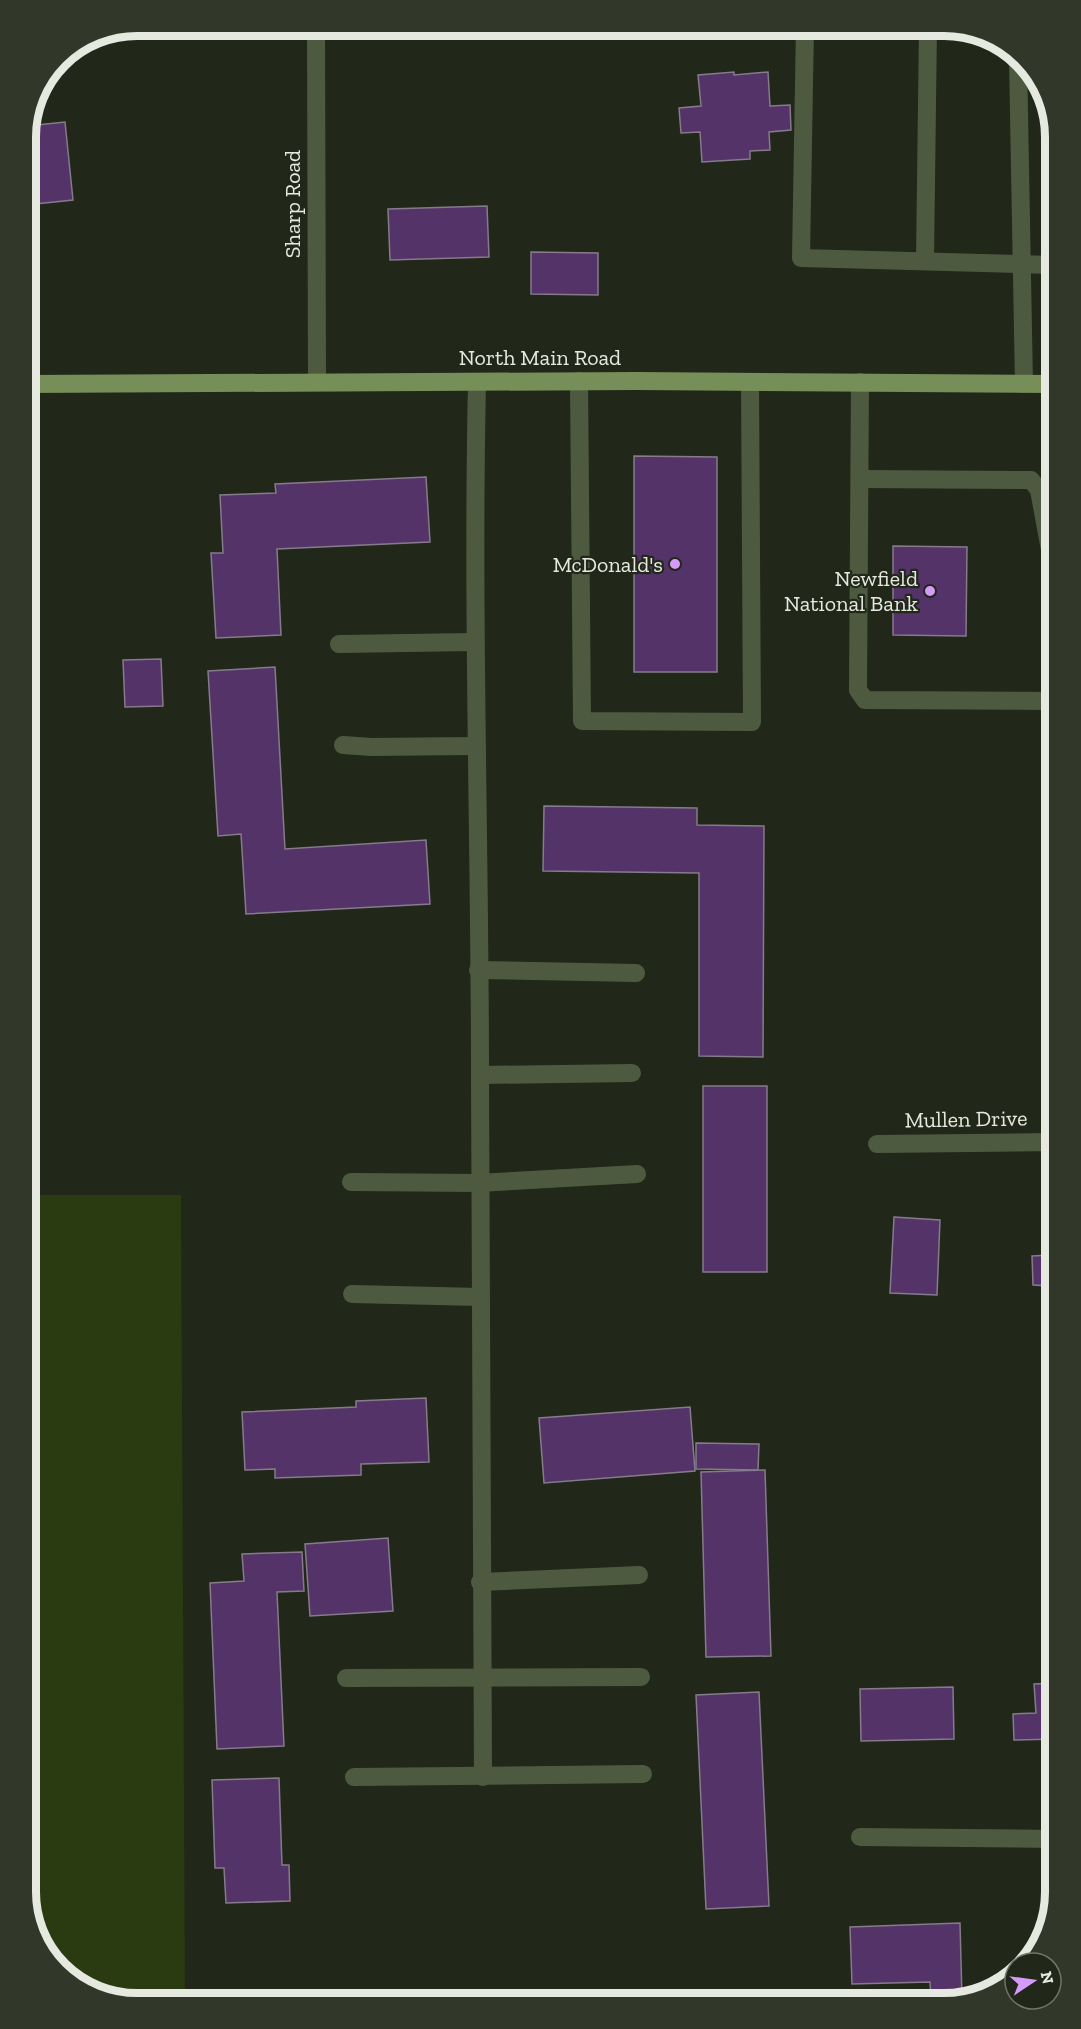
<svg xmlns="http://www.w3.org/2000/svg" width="1081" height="2029" font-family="'Zilla Slab',serif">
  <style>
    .green { fill: #2a3b11 }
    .building { fill: #543369; stroke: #857b8b; stroke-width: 1.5 }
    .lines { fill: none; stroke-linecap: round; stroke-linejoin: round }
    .service { stroke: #4e5a40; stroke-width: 18 }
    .minor { stroke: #4e5a40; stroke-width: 18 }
    .primary { stroke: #768f59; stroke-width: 18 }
    .poi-dot { fill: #d59bfa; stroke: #212719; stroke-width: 2 }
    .labels { text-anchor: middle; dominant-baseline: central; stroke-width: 4.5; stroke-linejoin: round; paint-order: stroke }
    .street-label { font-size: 22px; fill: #e5e9e0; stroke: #212719 }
    .poi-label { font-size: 22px; fill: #e5e9e0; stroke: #212719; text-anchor: end }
    .rim { fill: none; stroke: #e5e9e0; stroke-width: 8 }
  </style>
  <rect width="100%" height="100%" fill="#212719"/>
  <!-- green -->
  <path class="green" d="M26 1195H181L185 2003H130L75 1985 34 1935 26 1892Z"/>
  <!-- building -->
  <g class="building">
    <path d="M734 72V75L768 72 770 106 790 105 791 130 769 132 770 150 750 151V159L702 162 700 132 681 133 679 108 701 106 698 75Z"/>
    <path d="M65 122 73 200 26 205V130L27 126Z"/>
    <path d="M487 206 489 257 390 260 388 209Z"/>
    <path d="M531 252 598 253V295L531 294Z"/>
    <path d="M634 456 717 457V672H634Z"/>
    <path d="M426 477 430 542 277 549 281 635 216 638 211 553H223L220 495 276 493 275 484Z"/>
    <path d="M893 546 967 547 966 636 893 635Z"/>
    <path d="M161 659 163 706 125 707 123 660Z"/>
    <path d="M275 667 285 849 426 840 430 904 246 914 241 834 218 836 208 671Z"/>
    <path d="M544 806 697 808V825L764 826 763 1057 699 1056V873L543 871Z"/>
    <rect x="703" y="1086" width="64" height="186"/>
    <path d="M894 1217 940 1220 937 1295 890 1293Z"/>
    <path d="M1055 1222V1317H1050L1049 1286 1033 1285 1032 1256 1050 1255 1049 1223Z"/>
    <path d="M426 1398 429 1462 361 1464V1475L275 1478V1469L245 1470 242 1412 356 1407V1401Z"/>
    <path d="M690 1407 695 1471 544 1483 539 1418Z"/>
    <path d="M1050 1413H1055V1576H1049Z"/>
    <path d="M696 1443 759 1444 758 1470 696 1469Z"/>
    <path d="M765 1470 771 1656 706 1657 701 1472Z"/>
    <path d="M388 1538 393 1611 310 1616 305 1544Z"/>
    <path d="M302 1552 304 1591 277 1592 284 1746 217 1749 210 1583 244 1581 242 1554Z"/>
    <path d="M1053 1646H1055V1739L1014 1740 1013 1714 1036 1713 1034 1684 1055 1683Z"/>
    <path d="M953 1687 954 1739 861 1741 860 1689Z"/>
    <path d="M759 1692 769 1906 706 1909 696 1695Z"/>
    <path d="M279 1778 282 1865H289L290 1901 226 1903 224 1868H215L212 1780Z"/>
    <path d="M960 1923 962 1999 931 2000 930 1982 852 1984 850 1927Z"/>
  </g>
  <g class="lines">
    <!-- service -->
    <g class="service">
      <path d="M805 26 801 258 1055 265"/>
      <path d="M1018 59 1024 384"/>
      <path d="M925 261 928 26"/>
      <path d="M579 381 582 721 752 722 750 382"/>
      <path d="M860 382 858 690 865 700 1055 701"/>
      <path d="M860 479 1031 480 1039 490 1052 561"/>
    </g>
    <!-- minor -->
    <g class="minor">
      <path d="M316 26 317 382"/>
      <path d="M477 382C472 613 480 844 480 1076 479 1309 480 1543 483 1777"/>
      <path d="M339 644 475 642"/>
      <path d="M343 745 371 747 476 746"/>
      <path d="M478 970 636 973"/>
      <path d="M480 1075 632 1073"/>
      <path d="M877 1144 1055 1142"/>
      <path d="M351 1182 478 1183 637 1174"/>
      <path d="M352 1294 479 1297"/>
      <path d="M480 1582 639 1575"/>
      <path d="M346 1678 641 1677"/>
      <path d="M354 1777 643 1774"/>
      <path d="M860 1837 1055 1839"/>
    </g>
    <!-- primary -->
    <path class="primary" d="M26 384 636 381 1055 384"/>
  </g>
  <!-- markers -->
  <g class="poi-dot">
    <circle cx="675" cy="564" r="6"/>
    <circle cx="930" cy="591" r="6"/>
  </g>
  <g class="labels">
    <!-- street labels -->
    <g class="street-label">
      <text transform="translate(292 204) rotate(-90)">Sharp Road</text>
      <text x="540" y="357">North Main Road</text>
      <text transform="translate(966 1119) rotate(-1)">Mullen Drive</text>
    </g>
    <!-- poi labels -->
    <g class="poi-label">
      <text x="663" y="564">McDonald's</text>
      <text x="918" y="578">Newfield<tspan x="918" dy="25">National Bank</tspan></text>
    </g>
  </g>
  <!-- crop -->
  <path d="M0 0H1081V2029H0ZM137 36H944A101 101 0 0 1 1045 137V1892A101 101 0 0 1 944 1993H137A101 101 0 0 1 36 1892V137A101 101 0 0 1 137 36Z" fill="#313729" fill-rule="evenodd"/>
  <path class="rim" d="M137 36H944A101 101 0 0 1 1045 137V1892A101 101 0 0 1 944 1993H137A101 101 0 0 1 36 1892V137A101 101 0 0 1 137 36Z"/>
  <!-- north arrow -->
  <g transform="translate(1033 1981) rotate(77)"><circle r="28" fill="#212719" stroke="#6f7569" stroke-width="1.5"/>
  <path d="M0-4.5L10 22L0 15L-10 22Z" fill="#d59bfa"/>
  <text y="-9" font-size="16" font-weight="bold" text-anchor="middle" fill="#e5e9e0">N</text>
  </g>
</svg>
